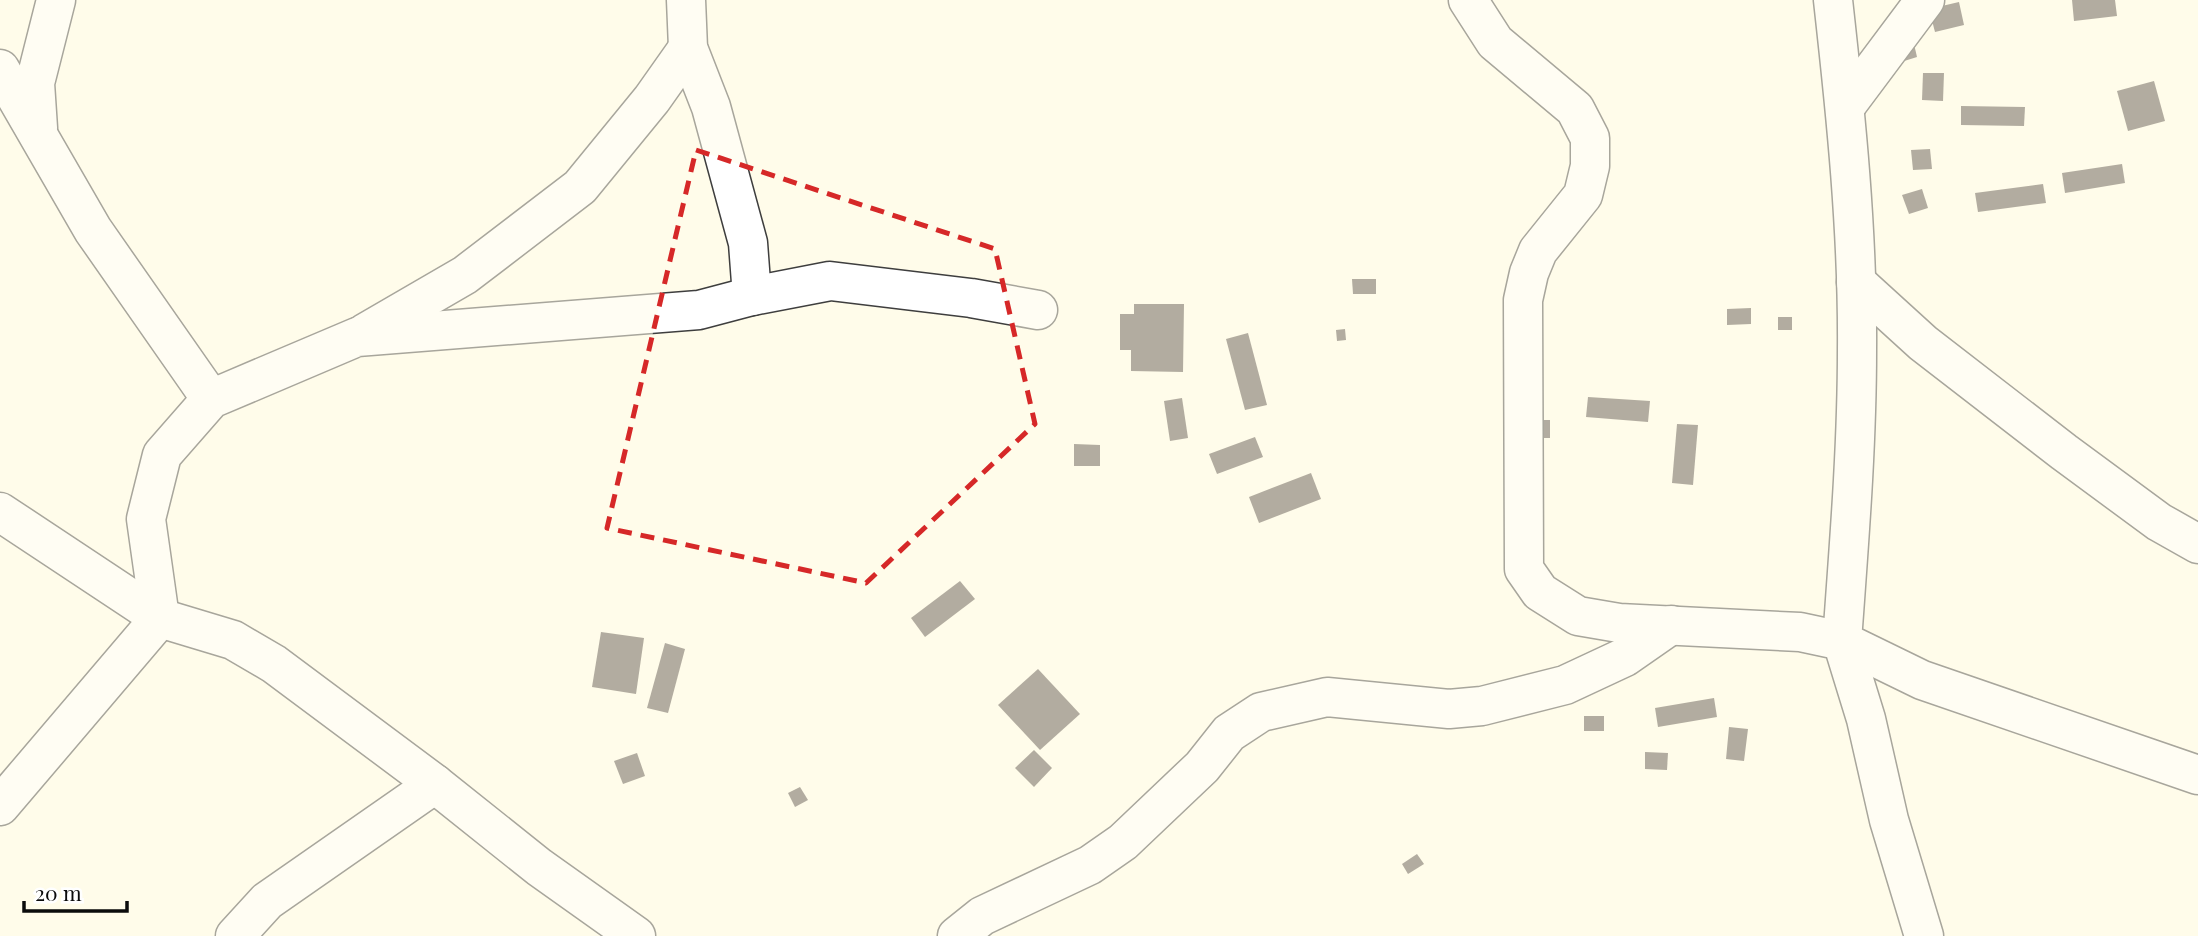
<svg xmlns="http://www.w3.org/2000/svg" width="2198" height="936" font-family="'Playfair Display',serif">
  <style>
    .building { fill: #554d47 }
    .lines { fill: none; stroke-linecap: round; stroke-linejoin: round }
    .minor-casing { stroke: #3e3e3e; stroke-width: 41 }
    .minor { stroke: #fff; stroke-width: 38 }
    .marked { fill: none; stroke: #d62828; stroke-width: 5; stroke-dasharray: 14 9; stroke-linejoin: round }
  </style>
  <rect width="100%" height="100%" fill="#fffcea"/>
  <!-- building -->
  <g class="building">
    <path d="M2072 0H2115L2117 16 2074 21Z"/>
    <path d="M1959 2 1964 25 1935 32 1929 9Z"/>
    <path d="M1914 44 1917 57 1901 62Z"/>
    <path d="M1923 73H1944L1943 101 1922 100Z"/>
    <path d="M2154 81 2165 121 2128 131 2117 91Z"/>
    <path d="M1961 106 2025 107 2024 126 1961 125Z"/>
    <path d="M1930 149 1932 169 1913 170 1911 150Z"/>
    <path d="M2122 164 2125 183 2065 193 2062 173Z"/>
    <path d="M2043 184 2046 203 1978 212 1975 193Z"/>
    <path d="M1922 189 1928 208 1909 214 1902 195Z"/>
    <path d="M1352 279H1376V294H1353Z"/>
    <path d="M1134 304H1184L1183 372 1131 371V350H1120V314H1134Z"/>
    <path d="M1751 308V324L1727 325V309Z"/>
    <rect x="1778" y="317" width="14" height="13"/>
    <path d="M1345 329 1346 340 1337 341 1336 330Z"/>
    <path d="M1248 333 1267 405 1245 410 1226 339Z"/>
    <path d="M1588 397 1650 401 1648 422 1586 417Z"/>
    <path d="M1182 398 1188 438 1170 441 1164 401Z"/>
    <rect x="1530" y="420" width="20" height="18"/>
    <path d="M1677 424 1698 425 1693 485 1672 483Z"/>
    <path d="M1255 437 1263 457 1217 474 1209 454Z"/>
    <path d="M1074 444 1100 445V466H1074Z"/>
    <path d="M1311 473 1321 499 1259 523 1249 497Z"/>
    <path d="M960 581 975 599 925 637 911 618Z"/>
    <path d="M601 632 644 638 636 694 592 687Z"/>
    <path d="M665 643 685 649 668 713 647 708Z"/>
    <path d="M1038 669 1080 714 1040 750 998 705Z"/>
    <path d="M1714 698 1717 717 1658 727 1655 708Z"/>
    <rect x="1584" y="716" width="20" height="15"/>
    <path d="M1729 727 1748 729 1744 761 1726 759Z"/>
    <path d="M1034 750 1052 768 1034 787 1015 768Z"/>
    <path d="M1645 752 1668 753 1667 770 1645 769Z"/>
    <path d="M637 753 645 776 623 784 614 761Z"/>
    <path d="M800 787 808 800 795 807 788 793Z"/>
    <path d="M1417 854 1424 864 1408 874 1402 864Z"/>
  </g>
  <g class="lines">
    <defs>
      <g id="minor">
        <path d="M686 0 688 48 711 107 748 243 752 296"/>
        <path d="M1468 0 1495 42 1575 109 1590 138V166L1583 195 1538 251 1529 273 1523 300 1524 569 1540 592 1578 616 1619 623 1800 632 1842 641 1866 719 1889 820 1924 936"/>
        <path d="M1833 0C1846 116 1858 233 1857 350 1857 447 1849 544 1842 641L1922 680 2198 775"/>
        <path d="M0 69 93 230 211 399"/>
        <path d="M1845 107 1925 0"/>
        <path d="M38 128 35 83 56 0"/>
        <path d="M1856 282 1923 343 2064 452 2159 522 2198 544"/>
        <path d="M365 333 465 275 580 187 652 99 688 48"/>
        <path d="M0 512 160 618 233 640 274 664 435 784 539 867 636 936"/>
        <path d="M0 806 160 618 146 519 162 455 211 399 357 337 699 310 752 296 830 281 971 298 1038 310"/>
        <path d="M235 936 267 901 435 784"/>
        <path d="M957 936 982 916 1090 865 1123 842 1202 767 1229 733 1261 712 1327 697 1449 709 1482 706 1565 685 1625 657 1671 625"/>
      </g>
    </defs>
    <!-- minor casing -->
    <use href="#minor" class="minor-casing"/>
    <!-- minor -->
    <use href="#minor" class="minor"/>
  </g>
  <!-- marked area -->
  <path d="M0 0H2198V936H0ZM696 150 995 249 1035 424 866 583 607 528Z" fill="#fffcea" fill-opacity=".55" fill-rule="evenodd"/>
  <path class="marked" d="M696 150 995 249 1035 424 866 583 607 528Z"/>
  <!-- scale -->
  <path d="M24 901v10h103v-10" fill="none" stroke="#0b0b0b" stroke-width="3.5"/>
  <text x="35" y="901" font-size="21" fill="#0b0b0b" stroke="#ffffff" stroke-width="5" paint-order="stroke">20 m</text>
</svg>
